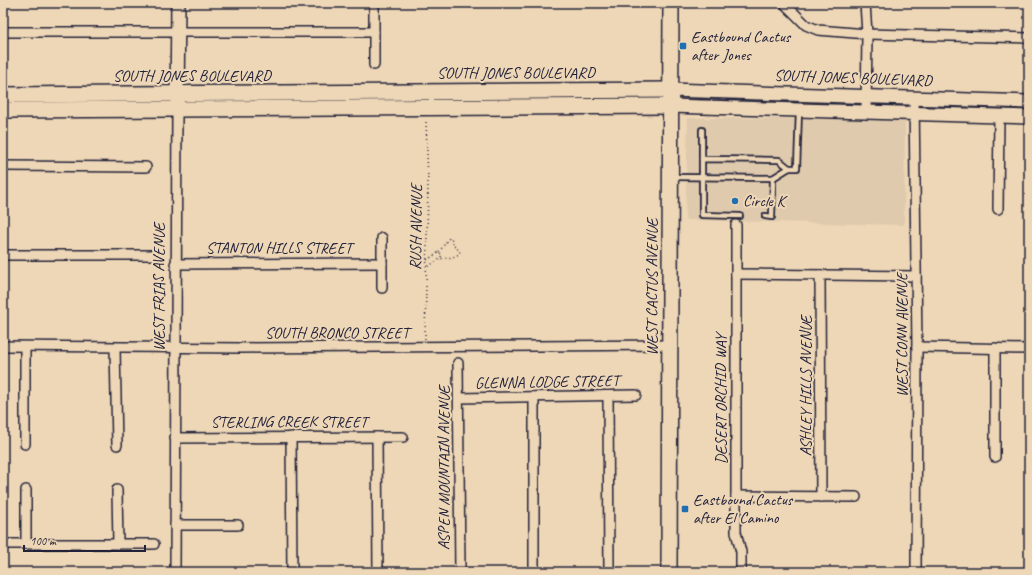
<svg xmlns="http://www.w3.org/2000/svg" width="1032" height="575" font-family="Caveat,sans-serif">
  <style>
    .built { fill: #dfcaad }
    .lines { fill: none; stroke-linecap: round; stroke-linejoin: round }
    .lane-casing { stroke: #22223b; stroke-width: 8 }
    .street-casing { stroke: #22223b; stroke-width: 12 }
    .secondary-casing { stroke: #22223b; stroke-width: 16 }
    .primary-casing { stroke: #22223b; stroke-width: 18 }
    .path { stroke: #22223b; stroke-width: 1.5; stroke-dasharray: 1 3; stroke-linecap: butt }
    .lane { stroke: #eed7b6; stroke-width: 4.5 }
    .street { stroke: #eed7b6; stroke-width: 9 }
    .secondary { stroke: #eed7b6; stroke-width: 13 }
    .primary { stroke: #eed7b6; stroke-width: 15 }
    .poi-dot { fill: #1f6fb2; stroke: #eed7b6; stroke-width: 1.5 }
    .labels { text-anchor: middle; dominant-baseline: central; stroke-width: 4; stroke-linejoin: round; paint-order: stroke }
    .poi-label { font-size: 16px; fill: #22223b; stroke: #eed7b6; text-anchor: start }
    .street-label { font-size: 16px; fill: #22223b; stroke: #eed7b6 }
  </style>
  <rect width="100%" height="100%" fill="#eed7b6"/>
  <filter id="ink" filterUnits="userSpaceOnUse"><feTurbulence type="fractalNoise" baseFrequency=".025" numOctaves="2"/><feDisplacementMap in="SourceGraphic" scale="8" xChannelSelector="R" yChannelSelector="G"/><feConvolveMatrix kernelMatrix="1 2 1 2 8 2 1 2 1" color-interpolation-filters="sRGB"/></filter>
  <g filter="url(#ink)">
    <!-- built -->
    <path class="built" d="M688 118 905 119 904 225 685 220Z"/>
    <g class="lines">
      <defs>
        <g id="lane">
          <path d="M702 159V130"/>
          <path d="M672 177 773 178 789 168H797L799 111"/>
          <path d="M740 216 702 215V159L779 160 789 168"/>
          <path d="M765 216 772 217 773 178"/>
        </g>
        <g id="street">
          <path d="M784 3 806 25 818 30 867 34 1029 38"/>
          <path d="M865 3 867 34 866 112"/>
          <path d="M3 32H374"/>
          <path d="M374 65V3"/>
          <path d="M914 98 917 347 916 572"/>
          <path d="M3 166 146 167"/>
          <path d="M998 209 999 116"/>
          <path d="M736 225V532L741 552V572"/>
          <path d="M382 238V288"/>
          <path d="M3 255H151"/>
          <path d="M175 264 382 263"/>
          <path d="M736 274 916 276"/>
          <path d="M820 275 821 497"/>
          <path d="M3 346 241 348 670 345"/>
          <path d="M25 347V444"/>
          <path d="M917 347 1029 349"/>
          <path d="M115 348 117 445"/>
          <path d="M995 348V457"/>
          <path d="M458 363 460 572"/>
          <path d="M608 396 609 572"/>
          <path d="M459 398 636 395"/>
          <path d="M534 398V572"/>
          <path d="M291 437 292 572"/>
          <path d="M377 437 378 572"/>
          <path d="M175 438 403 437"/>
          <path d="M26 490V544"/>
          <path d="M117 490 118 544"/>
          <path d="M736 496 856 497"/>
          <path d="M175 525H238"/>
          <path d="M3 544H154"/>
          <path d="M175 572 177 110"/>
        </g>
        <g id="secondary">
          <path d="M670 90 1029 102"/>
          <path d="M177 103 178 3"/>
          <path d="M670 106 1029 117"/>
        </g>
        <g id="primary">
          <path d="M3 95 670 90"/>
          <path d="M3 110 670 106"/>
          <path d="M669 572 671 3"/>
        </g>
      </defs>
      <!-- lane casing -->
      <use href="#lane" class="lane-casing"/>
      <!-- street casing -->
      <use href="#street" class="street-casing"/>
      <!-- secondary casing -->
      <use href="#secondary" class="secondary-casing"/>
      <!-- primary casing -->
      <use href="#primary" class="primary-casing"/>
      <!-- path -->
      <g class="path">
        <path d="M439 252 449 238H451L454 246 460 251 459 254 453 257 440 259"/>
        <path d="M427 260 439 252 442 255 440 259 427 267"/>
        <path d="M425 339 428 184 426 119"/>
      </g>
      <!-- lane -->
      <use href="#lane" class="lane"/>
      <!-- street -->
      <use href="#street" class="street"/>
      <!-- secondary -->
      <use href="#secondary" class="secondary"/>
      <!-- primary -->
      <use href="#primary" class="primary"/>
    </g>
  </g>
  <!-- markers -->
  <g class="poi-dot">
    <rect x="679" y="42" width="8" height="8" rx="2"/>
    <circle cx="735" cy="201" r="4"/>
    <rect x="681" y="505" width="8" height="8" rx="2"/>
  </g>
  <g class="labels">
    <!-- poi labels -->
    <g class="poi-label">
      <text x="691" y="37">Eastbound Cactus<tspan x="691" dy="18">after Jones</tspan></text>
      <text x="743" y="201">Circle K</text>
      <text x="693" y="500">Eastbound Cactus<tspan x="693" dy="18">after El Camino</tspan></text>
    </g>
    <!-- street labels -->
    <g class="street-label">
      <text x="516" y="73">SOUTH JONES BOULEVARD</text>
      <text x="192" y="76">SOUTH JONES BOULEVARD</text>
      <text transform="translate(853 78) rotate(2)">SOUTH JONES BOULEVARD</text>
      <text transform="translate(416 227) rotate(-89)">RUSH AVENUE</text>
      <text x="279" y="248">STANTON HILLS STREET</text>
      <text transform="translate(159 287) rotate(-90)">WEST FRIAS AVENUE</text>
      <text transform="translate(652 287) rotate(-90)">WEST CACTUS AVENUE</text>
      <text x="337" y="333">SOUTH BRONCO STREET</text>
      <text transform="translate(902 335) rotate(-90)">WEST CONN AVENUE</text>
      <text transform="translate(547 382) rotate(-1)">GLENNA LODGE STREET</text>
      <text transform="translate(806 386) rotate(-90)">ASHLEY HILLS AVENUE</text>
      <text transform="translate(721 399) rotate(-90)">DESERT ORCHID WAY</text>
      <text x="289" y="422">STERLING CREEK STREET</text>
      <text transform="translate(444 468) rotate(-90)">ASPEN MOUNTAIN AVENUE</text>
    </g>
  </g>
  <!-- margin -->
  <rect width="1032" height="575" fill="none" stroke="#eed7b6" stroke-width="16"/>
  <rect x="8" y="8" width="1016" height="559" fill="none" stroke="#22223b" stroke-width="1.5" filter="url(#ink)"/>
  <!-- scale -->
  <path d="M24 545v6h121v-6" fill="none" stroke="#22223b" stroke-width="2"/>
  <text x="30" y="545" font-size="12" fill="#22223b" stroke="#eed7b6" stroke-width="3" paint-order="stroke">100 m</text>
</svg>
